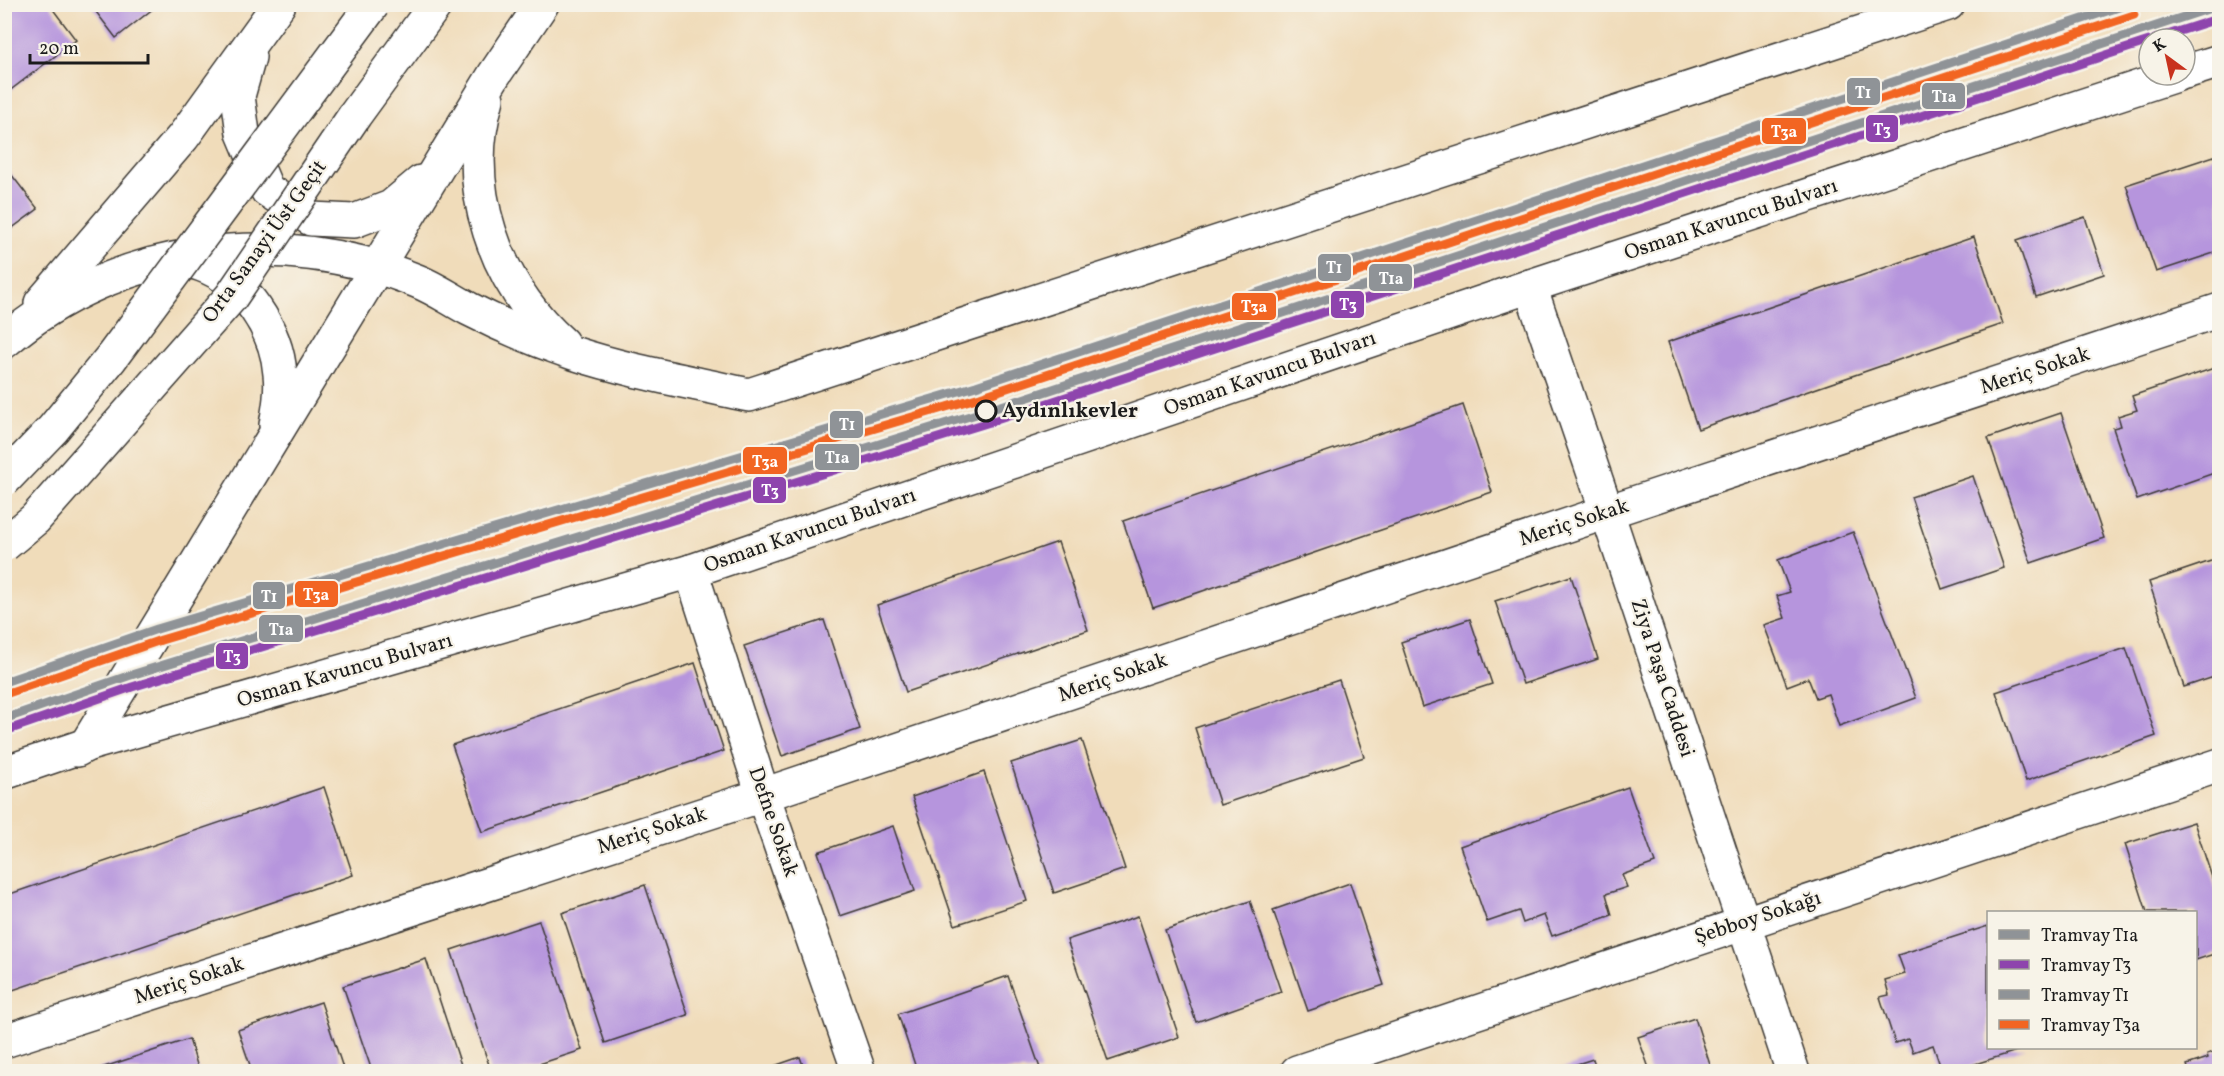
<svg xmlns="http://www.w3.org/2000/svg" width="2224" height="1076" font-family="Vollkorn,serif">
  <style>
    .building { fill: #b695dd }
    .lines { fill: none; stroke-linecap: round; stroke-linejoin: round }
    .minor-casing { stroke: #3c3934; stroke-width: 36 }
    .highway-casing { stroke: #3c3934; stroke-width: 36 }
    .minor { stroke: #fff; stroke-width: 33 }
    .highway { stroke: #fff; stroke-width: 33 }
    .highway-bridge-casing { stroke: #3c3934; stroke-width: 36; stroke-linecap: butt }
    .highway-bridge { stroke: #fff; stroke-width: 33 }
    .tram-1-casing { stroke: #f7f3e8; stroke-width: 14 }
    .tram-2-casing { stroke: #f7f3e8; stroke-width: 14 }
    .tram-3-casing { stroke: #f7f3e8; stroke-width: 14 }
    .tram-4-casing { stroke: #f7f3e8; stroke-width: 14 }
    .tram-1 { stroke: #8f9397; stroke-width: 9 }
    .tram-2 { stroke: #8e44ad; stroke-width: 9 }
    .tram-3 { stroke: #8f9397; stroke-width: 9 }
    .tram-4 { stroke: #f26522; stroke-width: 9 }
    .stop-dot { fill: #f7f3e8; stroke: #1c1c1c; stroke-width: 3 }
    .labels { text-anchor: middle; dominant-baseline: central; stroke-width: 4.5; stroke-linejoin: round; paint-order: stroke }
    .street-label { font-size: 21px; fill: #1c1c1c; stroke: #f7f3e8 }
    .stop-label { font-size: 21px; font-weight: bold; fill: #1c1c1c; stroke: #f7f3e8; text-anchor: start }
    .line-badge { stroke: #f7f3e8; stroke-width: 2 }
    .badge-label { font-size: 16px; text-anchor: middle; font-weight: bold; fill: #fff }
  </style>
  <rect width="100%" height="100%" fill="#f7f3e8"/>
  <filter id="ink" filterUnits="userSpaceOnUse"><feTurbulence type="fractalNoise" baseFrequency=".0167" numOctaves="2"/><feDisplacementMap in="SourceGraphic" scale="12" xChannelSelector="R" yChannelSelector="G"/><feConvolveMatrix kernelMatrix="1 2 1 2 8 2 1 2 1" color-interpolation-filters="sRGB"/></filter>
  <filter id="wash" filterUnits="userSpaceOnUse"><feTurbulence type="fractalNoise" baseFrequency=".008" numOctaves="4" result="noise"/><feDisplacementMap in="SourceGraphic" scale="24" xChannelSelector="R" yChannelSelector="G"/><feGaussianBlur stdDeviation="1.35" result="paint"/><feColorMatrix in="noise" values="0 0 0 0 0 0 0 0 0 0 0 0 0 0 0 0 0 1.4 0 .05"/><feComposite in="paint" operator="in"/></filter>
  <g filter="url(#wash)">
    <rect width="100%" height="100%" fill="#f0dcba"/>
    <g id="blocks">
      <!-- building -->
      <g class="building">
        <path d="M4 4H49L76 40 4 95Z"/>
        <path d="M90 4H159L116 38Z"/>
        <path d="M2220 154V251L2156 272 2126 185Z"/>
        <path d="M4 165 38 209 4 234Z"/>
        <path d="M2085 217 2104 274 2036 297 2017 240Z"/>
        <path d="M1974 237 2003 324 1698 429 1668 342Z"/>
        <path d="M2220 366V471L2137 500 2113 428 2121 426 2118 416 2137 410 2132 396Z"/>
        <path d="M1463 405 1492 492 1153 608 1123 521Z"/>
        <path d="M2061 413 2104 538 2031 563 1988 438Z"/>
        <path d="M1973 476 2004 568 1942 589 1911 497Z"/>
        <path d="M1853 532 1916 698 1839 726 1828 694 1816 698 1808 678 1787 686 1764 625 1785 618 1777 596 1790 592 1778 560Z"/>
        <path d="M1058 542 1088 630 906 692 877 605Z"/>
        <path d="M2217 559 2220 565V675L2184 687 2149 582Z"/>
        <path d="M1571 576 1598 659 1523 684 1495 601Z"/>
        <path d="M1470 619 1492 684 1422 707 1401 642Z"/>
        <path d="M824 620 860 729 782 756 744 646Z"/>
        <path d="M2126 648 2156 736 2026 781 1996 692Z"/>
        <path d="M695 663 724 751 482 832 452 745Z"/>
        <path d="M1339 680 1364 757 1220 805 1195 728Z"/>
        <path d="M1082 740 1125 869 1054 893 1011 763Z"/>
        <path d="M984 772 1027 901 955 925 912 797Z"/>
        <path d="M324 787 353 875 4 993V896Z"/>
        <path d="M1628 787 1655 863 1622 875 1627 887 1606 894 1612 915 1552 936 1544 915 1523 923 1519 911 1487 922 1460 846Z"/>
        <path d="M2194 822 2220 902V952L2196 960V912H2147L2125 844Z"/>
        <path d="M893 826 915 891 840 916 818 852Z"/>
        <path d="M1350 883 1384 985 1308 1011 1273 910Z"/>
        <path d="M645 885 688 1015 605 1043 562 913Z"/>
        <path d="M1250 901 1281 992 1196 1022 1165 930Z"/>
        <path d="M1138 916 1179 1037 1108 1061 1067 940Z"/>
        <path d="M539 921 582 1050 518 1071H491L451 950Z"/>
        <path d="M1988 926V1048H2026L1953 1071H1942L1933 1045 1913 1052 1908 1039 1895 1043 1880 997 1889 995 1885 980 1905 974 1898 955Z"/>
        <path d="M426 959 463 1071H372L343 986Z"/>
        <path d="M1008 976 1041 1071H917L898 1014Z"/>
        <path d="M321 1002 344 1071H252L238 1030Z"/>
        <path d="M1695 1018 1712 1071H1650L1638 1037Z"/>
        <path d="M189 1039 199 1071H92Z"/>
        <path d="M2220 1050V1071H2189L2187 1065 2208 1058 2207 1054Z"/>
        <path d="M800 1057 805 1071H776L774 1066Z"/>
        <path d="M1593 1059 1597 1071H1555Z"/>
      </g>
    </g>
  </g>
  <g filter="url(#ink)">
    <use href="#blocks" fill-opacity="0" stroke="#3c3934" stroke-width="1.5"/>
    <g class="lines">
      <defs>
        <g id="minor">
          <path d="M1530 286 1607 512 1793 1072"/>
          <path d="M691 571 763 795 859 1072"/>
          <path d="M4 1041 763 795 1607 512 2220 310"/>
          <path d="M1297 1072 2220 765"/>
        </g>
        <g id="highway">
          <path d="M249 57 238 96 243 133 267 190 311 219 354 221 391 207 421 182"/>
          <path d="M2185 72 2220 61"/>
          <path d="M487 99C461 188 495 283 562 343"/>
          <path d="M179 260C186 261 194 262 202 265 244 280 277 330 280 374 282 391 279 408 276 425"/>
          <path d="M41 303 183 137 279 4"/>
          <path d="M4 342C116 245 281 225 417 281 435 288 452 300 469 309 502 326 538 341 573 353 631 372 691 382 749 395L1948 4"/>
          <path d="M77 750 86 745 494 75 542 4"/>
          <path d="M4 773 86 745 691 571 1530 286 2176 75"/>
        </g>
      </defs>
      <!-- minor casing -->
      <use href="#minor" class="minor-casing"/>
      <!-- highway casing -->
      <use href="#highway" class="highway-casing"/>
      <!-- minor -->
      <use href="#minor" class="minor"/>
      <!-- highway -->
      <use href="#highway" class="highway"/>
      <defs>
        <g id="highway-bridge">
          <path d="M4 480 53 429 111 358 373 4"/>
          <path d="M4 545 35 519 231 297 355 115 436 4"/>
        </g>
      </defs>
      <!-- highway-bridge casing -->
      <use href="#highway-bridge" class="highway-bridge-casing"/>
      <!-- highway-bridge -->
      <use href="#highway-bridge" class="highway-bridge"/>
      <defs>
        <path id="tram-1" d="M4 719 128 676 986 411 2220 5"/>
        <g id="tram-2">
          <path d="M2155 39 2220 18"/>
          <path d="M8 730 132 687 990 422 2149 41"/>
        </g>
        <path id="tram-3" d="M4 682 157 629 976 386 2128 4"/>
        <path id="tram-4" d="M8 693 161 640 980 397 2134 15"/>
      </defs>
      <!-- tram-1 casing -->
      <use href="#tram-1" class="tram-1-casing"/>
      <!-- tram-2 casing -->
      <use href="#tram-2" class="tram-2-casing"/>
      <!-- tram-3 casing -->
      <use href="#tram-3" class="tram-3-casing"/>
      <!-- tram-4 casing -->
      <use href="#tram-4" class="tram-4-casing"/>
      <!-- tram-1 -->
      <use href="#tram-1" class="tram-1"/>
      <!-- tram-2 -->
      <use href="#tram-2" class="tram-2"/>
      <!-- tram-3 -->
      <use href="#tram-3" class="tram-3"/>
      <!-- tram-4 -->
      <use href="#tram-4" class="tram-4"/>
    </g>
  </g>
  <!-- markers -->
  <circle class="stop-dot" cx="986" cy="411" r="10"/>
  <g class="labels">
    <!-- street labels -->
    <g class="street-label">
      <text transform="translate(1731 220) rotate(-18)">Osman Kavuncu Bulvarı</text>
      <text transform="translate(265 242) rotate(-54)">Orta Sanayi Üst Geçit</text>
      <text transform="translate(2035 371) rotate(-18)">Meriç Sokak</text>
      <text transform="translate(1270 374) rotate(-19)">Osman Kavuncu Bulvarı</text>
      <text transform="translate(1574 523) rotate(-18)">Meriç Sokak</text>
      <text transform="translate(810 531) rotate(-19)">Osman Kavuncu Bulvarı</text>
      <text transform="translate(345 671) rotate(-16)">Osman Kavuncu Bulvarı</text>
      <text transform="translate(1113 678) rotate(-19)">Meriç Sokak</text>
      <text transform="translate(1662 678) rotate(72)">Ziya Paşa Caddesi</text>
      <text transform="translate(773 822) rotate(71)">Defne Sokak</text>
      <text transform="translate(652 831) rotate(-18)">Meriç Sokak</text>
      <text transform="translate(1758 918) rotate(-18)">Şebboy Sokağı</text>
      <text transform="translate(189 981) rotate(-18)">Meriç Sokak</text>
    </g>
    <!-- stop labels -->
    <g class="stop-label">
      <text x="1002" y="411">Aydınlıkevler</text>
    </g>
  </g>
  <g class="line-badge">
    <rect x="1846" y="77" width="35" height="29" rx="6" fill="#8f9397"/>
    <rect x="1921" y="82" width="45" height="28" rx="6" fill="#8f9397"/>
    <rect x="1865" y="114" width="34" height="29" rx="6" fill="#8e44ad"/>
    <rect x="1761" y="117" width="46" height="28" rx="6" fill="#f26522"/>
    <rect x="1317" y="253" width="35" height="29" rx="6" fill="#8f9397"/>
    <rect x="1368" y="263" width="45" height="29" rx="6" fill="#8f9397"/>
    <rect x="1330" y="290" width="35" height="29" rx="6" fill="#8e44ad"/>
    <rect x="1231" y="292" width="46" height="29" rx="6" fill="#f26522"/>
    <rect x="829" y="410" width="35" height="29" rx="6" fill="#8f9397"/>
    <rect x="814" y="443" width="46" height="28" rx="6" fill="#8f9397"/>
    <rect x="742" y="446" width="46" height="29" rx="6" fill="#f26522"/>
    <rect x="752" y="476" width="35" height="28" rx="6" fill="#8e44ad"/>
    <rect x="294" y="580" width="45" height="28" rx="6" fill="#f26522"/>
    <rect x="252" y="581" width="34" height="29" rx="6" fill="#8f9397"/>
    <rect x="258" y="614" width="46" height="29" rx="6" fill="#8f9397"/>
    <rect x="215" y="642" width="34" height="28" rx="6" fill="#8e44ad"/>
  </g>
  <g class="badge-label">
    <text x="1863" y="98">T1</text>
    <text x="1944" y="102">T1a</text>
    <text x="1882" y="135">T3</text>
    <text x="1784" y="137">T3a</text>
    <text x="1334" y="273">T1</text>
    <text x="1391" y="284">T1a</text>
    <text x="1348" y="310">T3</text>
    <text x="1254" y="312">T3a</text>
    <text x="847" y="430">T1</text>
    <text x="837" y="463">T1a</text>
    <text x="765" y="467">T3a</text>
    <text x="770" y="496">T3</text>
    <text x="316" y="600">T3a</text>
    <text x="269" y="602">T1</text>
    <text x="281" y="635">T1a</text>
    <text x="232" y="662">T3</text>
  </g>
  <!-- margin -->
  <rect width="2224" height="1076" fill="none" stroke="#f7f3e8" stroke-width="24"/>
  <!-- legend -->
  <rect x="1987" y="911" width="210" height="138" fill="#f7f3e8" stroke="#9f9d96" stroke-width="1.5"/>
  <rect x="1999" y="930" width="30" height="9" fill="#8f9397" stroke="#9f9d96" stroke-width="1.5"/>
  <text x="2041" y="941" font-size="18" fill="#1c1c1c">Tramvay T1a</text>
  <rect x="1999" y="960" width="30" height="9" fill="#8e44ad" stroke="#9f9d96" stroke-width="1.5"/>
  <text x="2041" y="971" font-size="18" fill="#1c1c1c">Tramvay T3</text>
  <rect x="1999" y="990" width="30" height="9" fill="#8f9397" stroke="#9f9d96" stroke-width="1.5"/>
  <text x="2041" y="1001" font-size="18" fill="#1c1c1c">Tramvay T1</text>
  <rect x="1999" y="1020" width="30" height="9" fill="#f26522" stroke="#9f9d96" stroke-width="1.5"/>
  <text x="2041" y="1031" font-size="18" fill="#1c1c1c">Tramvay T3a</text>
  <!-- north arrow -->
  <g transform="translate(2167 57) rotate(327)"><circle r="28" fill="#f7f3e8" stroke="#9f9d96" stroke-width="1.5"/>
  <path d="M0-4.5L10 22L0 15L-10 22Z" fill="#c8321e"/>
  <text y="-9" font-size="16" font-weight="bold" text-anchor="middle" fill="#1c1c1c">K</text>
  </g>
  <!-- scale -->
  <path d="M30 54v9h118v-9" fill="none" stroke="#1c1c1c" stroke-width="3"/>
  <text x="39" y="54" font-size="18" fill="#1c1c1c" stroke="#f7f3e8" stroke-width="4.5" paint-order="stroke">20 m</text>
</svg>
